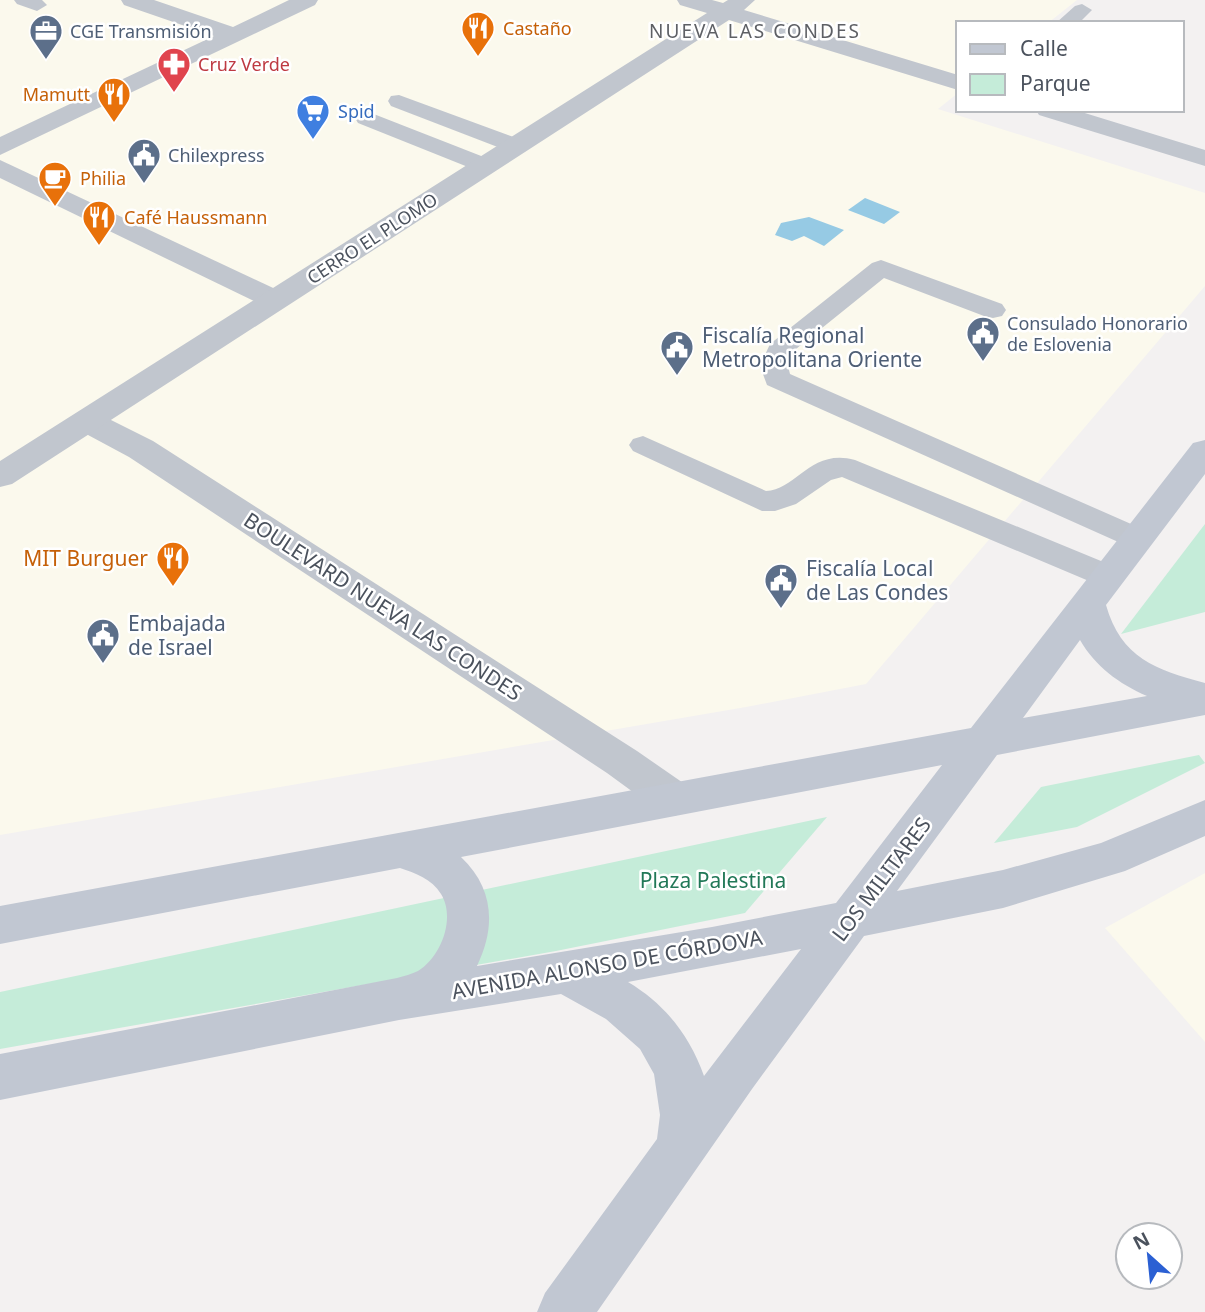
<svg xmlns="http://www.w3.org/2000/svg" width="1205" height="1312" font-family="'Noto Sans',sans-serif">
  <style>
    .commercial { fill: #fbf9ed }
    .green { fill: #c5ecd9 }
    .water { fill: #96cae4 }
    .lines { fill: none; stroke-linecap: round; stroke-linejoin: round }
    .service { fill: #c1c6ce; fill-rule: evenodd }
    .pedestrian { fill: #c1c6ce; fill-rule: evenodd }
    .minor { fill: #c1c6ce; fill-rule: evenodd }
    .secondary { fill: #c1c7d2; fill-rule: evenodd }
    .labels { text-anchor: middle; dominant-baseline: central; stroke-width: 5; stroke-linejoin: round; paint-order: stroke }
    .far-food-label { font-size: 18px; fill: #c56008; stroke: #fff; text-anchor: start }
    .far-service-label { font-size: 18px; fill: #4e5e75; stroke: #fff; text-anchor: start }
    .far-health-label { font-size: 18px; fill: #be3a42; stroke: #fff; text-anchor: start }
    .far-shop-label { font-size: 18px; fill: #366cbe; stroke: #fff; text-anchor: start }
    .far-street-label { font-size: 18px; fill: #4b525d; stroke: #fff }
    .far-neighbourhood-label { font-size: 19px; letter-spacing: 2px; fill: #5e6065; stroke: #fff }
    .service-label { font-size: 21px; fill: #4e5e75; stroke: #fff; text-anchor: start }
    .food-label { font-size: 21px; fill: #c56008; stroke: #fff; text-anchor: end }
    .street-label { font-size: 21px; fill: #4b525d; stroke: #fff }
    .park-label { font-size: 21px; fill: #217857; stroke: #fff }
  </style>
  <rect width="100%" height="100%" fill="#f3f1f1"/>
  <!-- commercial -->
  <g class="commercial">
    <path d="M0 0H1077L1048 23H958V93L938 109 1205 193V286L866 684 746 707 0 835Z"/>
    <path d="M1205 873V1042L1105 928Z"/>
  </g>
  <!-- green -->
  <g class="green">
    <path d="M1205 524V612L1121 634Z"/>
    <path d="M1199 755 1205 763 1077 827 994 843 1041 787Z"/>
    <path d="M827 817 745 913 556 951 0 1049V992Z"/>
  </g>
  <!-- water -->
  <g class="water">
    <path d="M865 198 900 212 884 224 848 210Z"/>
    <path d="M809 217 844 230 824 246 804 236 792 241 775 235 781 223Z"/>
  </g>
  <g class="lines">
    <!-- service -->
    <g class="service">
      <path d="M14 0H42L47 5 37 11 17 4Z"/>
      <path d="M1082 4 1092 10 1079 23H1056L1075 6Z"/>
      <path d="M399 95 524 141 527 146 524 151H508L391 106 388 101 391 96Z"/>
      <path d="M366 111 494 161 497 166 494 171H478L358 123 355 118 358 113Z"/>
      <path d="M881 260 1002 304 1006 310 1002 316 993 318 984 316 884 278 791 353 788 366 790 374 1147 531 1151 538 1147 545 1136 548 1125 545 767 385 760 366 770 344 872 263Z"/>
      <path d="M643 436 766 491C797 490 810 448 855 460L1118 568 1123 576 1118 584 1107 587 1096 584 842 477 831 480 796 504 775 511H762L633 451 629 445 633 439Z"/>
    </g>
    <!-- pedestrian -->
    <g class="pedestrian">
      <path d="M121 0H154L233 27 289 0H318L315 5 0 155V137L214 36 124 5Z"/>
      <path d="M0 160 286 294 290 300 286 306 275 309 264 306 0 178Z"/>
      <path d="M87 411 99 414 153 441 637 751 689 787 695 799 689 811 674 816 659 811 607 773 129 457 75 428 71 421 75 414Z"/>
    </g>
    <!-- minor -->
    <g class="minor">
      <path d="M677 0H712L723 3 728 0H755L744 10 958 75V90L729 20 12 484 0 487V461L707 13 680 5Z"/>
      <path d="M1036 110H1075L1205 150V166L1039 115Z"/>
    </g>
    <!-- secondary -->
    <path class="secondary" d="M1205 440V474L1106 605C1121 658 1156 670 1205 683V715L997 755 897 891 1003 870 1101 843 1205 800V836L1125 871 1003 908 864 936 752 1089 597 1312H537L545 1293 657 1139 660 1115 654 1074 640 1049 606 1019 561 994 399 1020 0 1100V1054L397 978C404 976 412 974 418 971 441 957 456 918 441 894 432 879 415 873 400 868L0 944V906L971 728 1193 443ZM1080 640C1095 666 1119 684 1147 696L1023 718ZM942 765 836 903 712 927 477 966C496 927 494 888 461 857ZM801 949 704 1076C690 1036 665 1004 628 982Z"/>
  </g>
  <!-- icons -->
  <defs>
    <symbol id="restaurant-pin" viewBox="-11 -11 22 30"><path d="M0 17L-7.5 6A9.5 9.5 0 1 1 7.5 6Z" fill="#e8710a" stroke="#fff"/><path d="M-5-6h1v4h1v-4h1v4h1v-4h1v5L-1.5 .5V6h-2V.5L-5-1ZM5-6V6H3V1.5H1.5Q1.5-4 5-6Z" fill="#fff"/></symbol>
    <symbol id="office-pin" viewBox="-11 -11 22 30"><path d="M0 17L-7.5 6A9.5 9.5 0 1 1 7.5 6Z" fill="#5c6f8a" stroke="#fff"/><path d="M-6-3h4V-5.5h4V-3h4V5H-6ZM-1-4.5V-3h2v-1.5ZM-6 0V1H6V0Z" fill="#fff"/></symbol>
    <symbol id="pharmacy-pin" viewBox="-11 -11 22 30"><path d="M0 17L-7.5 6A9.5 9.5 0 1 1 7.5 6Z" fill="#e0444e" stroke="#fff"/><path d="M-2-6h4v4h4v4h-4v4h-4v-4h-4v-4h4Z" fill="#fff"/></symbol>
    <symbol id="supermarket-pin" viewBox="-11 -11 22 30"><path d="M0 17L-7.5 6A9.5 9.5 0 1 1 7.5 6Z" fill="#3f7fe0" stroke="#fff"/><path d="M-6-5.5h2.5l.6 2H6L4.5 2H-2.5L-4.4-4H-6ZM-1.5 3.2a1.3 1.3 0 1 0 .1 0ZM3 3.2a1.3 1.3 0 1 0 .1 0Z" fill="#fff"/></symbol>
    <symbol id="civic-pin" viewBox="-11 -11 22 30"><path d="M0 17L-7.5 6A9.5 9.5 0 1 1 7.5 6Z" fill="#5c6f8a" stroke="#fff"/><path d="M-.6-6.5H3V-4.5H.6V-3L4-1V1h2V6H-6V1h2V-1L-.6-3ZM-1.2 2.5V6h2.4V2.5Z" fill="#fff"/></symbol>
    <symbol id="cafe-pin" viewBox="-11 -11 22 30"><path d="M0 17L-7.5 6A9.5 9.5 0 1 1 7.5 6Z" fill="#e8710a" stroke="#fff"/><path d="M-5.5-4.5H6V0H3Q3 3.5 0 3.5H-2.5Q-5.5 3.5-5.5 0ZM3-3.2v2h1.7v-2ZM-6 4.5H4V6H-6Z" fill="#fff"/></symbol>
  </defs>
  <g fill-rule="evenodd">
    <use href="#restaurant-pin" x="459" y="9" width="38" height="52"/>
    <use href="#office-pin" x="27" y="12" width="38" height="52"/>
    <use href="#pharmacy-pin" x="155" y="45" width="38" height="52"/>
    <use href="#restaurant-pin" x="95" y="75" width="38" height="52"/>
    <use href="#supermarket-pin" x="294" y="92" width="38" height="52"/>
    <use href="#civic-pin" x="125" y="136" width="38" height="52"/>
    <use href="#cafe-pin" x="36" y="159" width="38" height="52"/>
    <use href="#restaurant-pin" x="80" y="198" width="38" height="52"/>
    <use href="#civic-pin" x="964" y="314" width="38" height="52"/>
    <use href="#civic-pin" x="658" y="328" width="38" height="52"/>
    <use href="#restaurant-pin" x="154" y="539" width="38" height="52"/>
    <use href="#civic-pin" x="762" y="561" width="38" height="52"/>
    <use href="#civic-pin" x="84" y="616" width="38" height="52"/>
  </g>
  <g class="labels">
    <!-- far-food labels -->
    <g class="far-food-label">
      <text x="503" y="28">Castaño</text>
      <text x="90" y="94" text-anchor="end">Mamutt</text>
      <text x="80" y="178">Philia</text>
      <text x="124" y="217">Café Haussmann</text>
    </g>
    <!-- far-service labels -->
    <g class="far-service-label">
      <text x="70" y="31">CGE Transmisión</text>
      <text x="168" y="155">Chilexpress</text>
      <text x="1007" y="323">Consulado Honorario<tspan x="1007" dy="21">de Eslovenia</tspan></text>
    </g>
    <!-- far-health labels -->
    <g class="far-health-label">
      <text x="198" y="64">Cruz Verde</text>
    </g>
    <!-- far-shop labels -->
    <g class="far-shop-label">
      <text x="338" y="111">Spid</text>
    </g>
    <!-- far-street labels -->
    <g class="far-street-label">
      <text transform="translate(372 238) rotate(-33)">CERRO EL PLOMO</text>
    </g>
    <!-- far-neighbourhood labels -->
    <g class="far-neighbourhood-label">
      <text x="755" y="31">NUEVA LAS CONDES</text>
    </g>
    <!-- service labels -->
    <g class="service-label">
      <text x="702" y="335">Fiscalía Regional<tspan x="702" dy="24">Metropolitana Oriente</tspan></text>
      <text x="806" y="568">Fiscalía Local<tspan x="806" dy="24">de Las Condes</tspan></text>
      <text x="128" y="623">Embajada<tspan x="128" dy="24">de Israel</tspan></text>
    </g>
    <!-- food labels -->
    <g class="food-label">
      <text x="148" y="558">MIT Burguer</text>
    </g>
    <!-- street labels -->
    <g class="street-label">
      <text transform="translate(383 606) rotate(33)">BOULEVARD NUEVA LAS CONDES</text>
      <text transform="translate(881 879) rotate(-53)">LOS MILITARES</text>
      <text transform="translate(607 964) rotate(-10)">AVENIDA ALONSO DE CÓRDOVA</text>
    </g>
    <!-- park labels -->
    <g class="park-label">
      <text x="713" y="880">Plaza Palestina</text>
    </g>
  </g>
  <!-- legend -->
  <rect x="956" y="21" width="228" height="91" fill="#ffffff" stroke="#b7babe" stroke-width="2"/>
  <rect x="970" y="44" width="35" height="10" fill="#c1c7d2" stroke="#b7babe" stroke-width="2"/>
  <text x="1020" y="56" font-size="21" fill="#4b525d">Calle</text>
  <rect x="970" y="74" width="35" height="21" fill="#c5ecd9" stroke="#b7babe" stroke-width="2"/>
  <text x="1020" y="91" font-size="21" fill="#4b525d">Parque</text>
  <!-- north arrow -->
  <g transform="translate(1149 1256) rotate(333)"><circle r="33" fill="#ffffff" stroke="#b7babe" stroke-width="2"/>
  <path d="M0-5L12 26L0 18L-12 26Z" fill="#2b60d3"/>
  <text y="-10" font-size="19" font-weight="bold" text-anchor="middle" fill="#4b525d">N</text>
  </g>
</svg>
